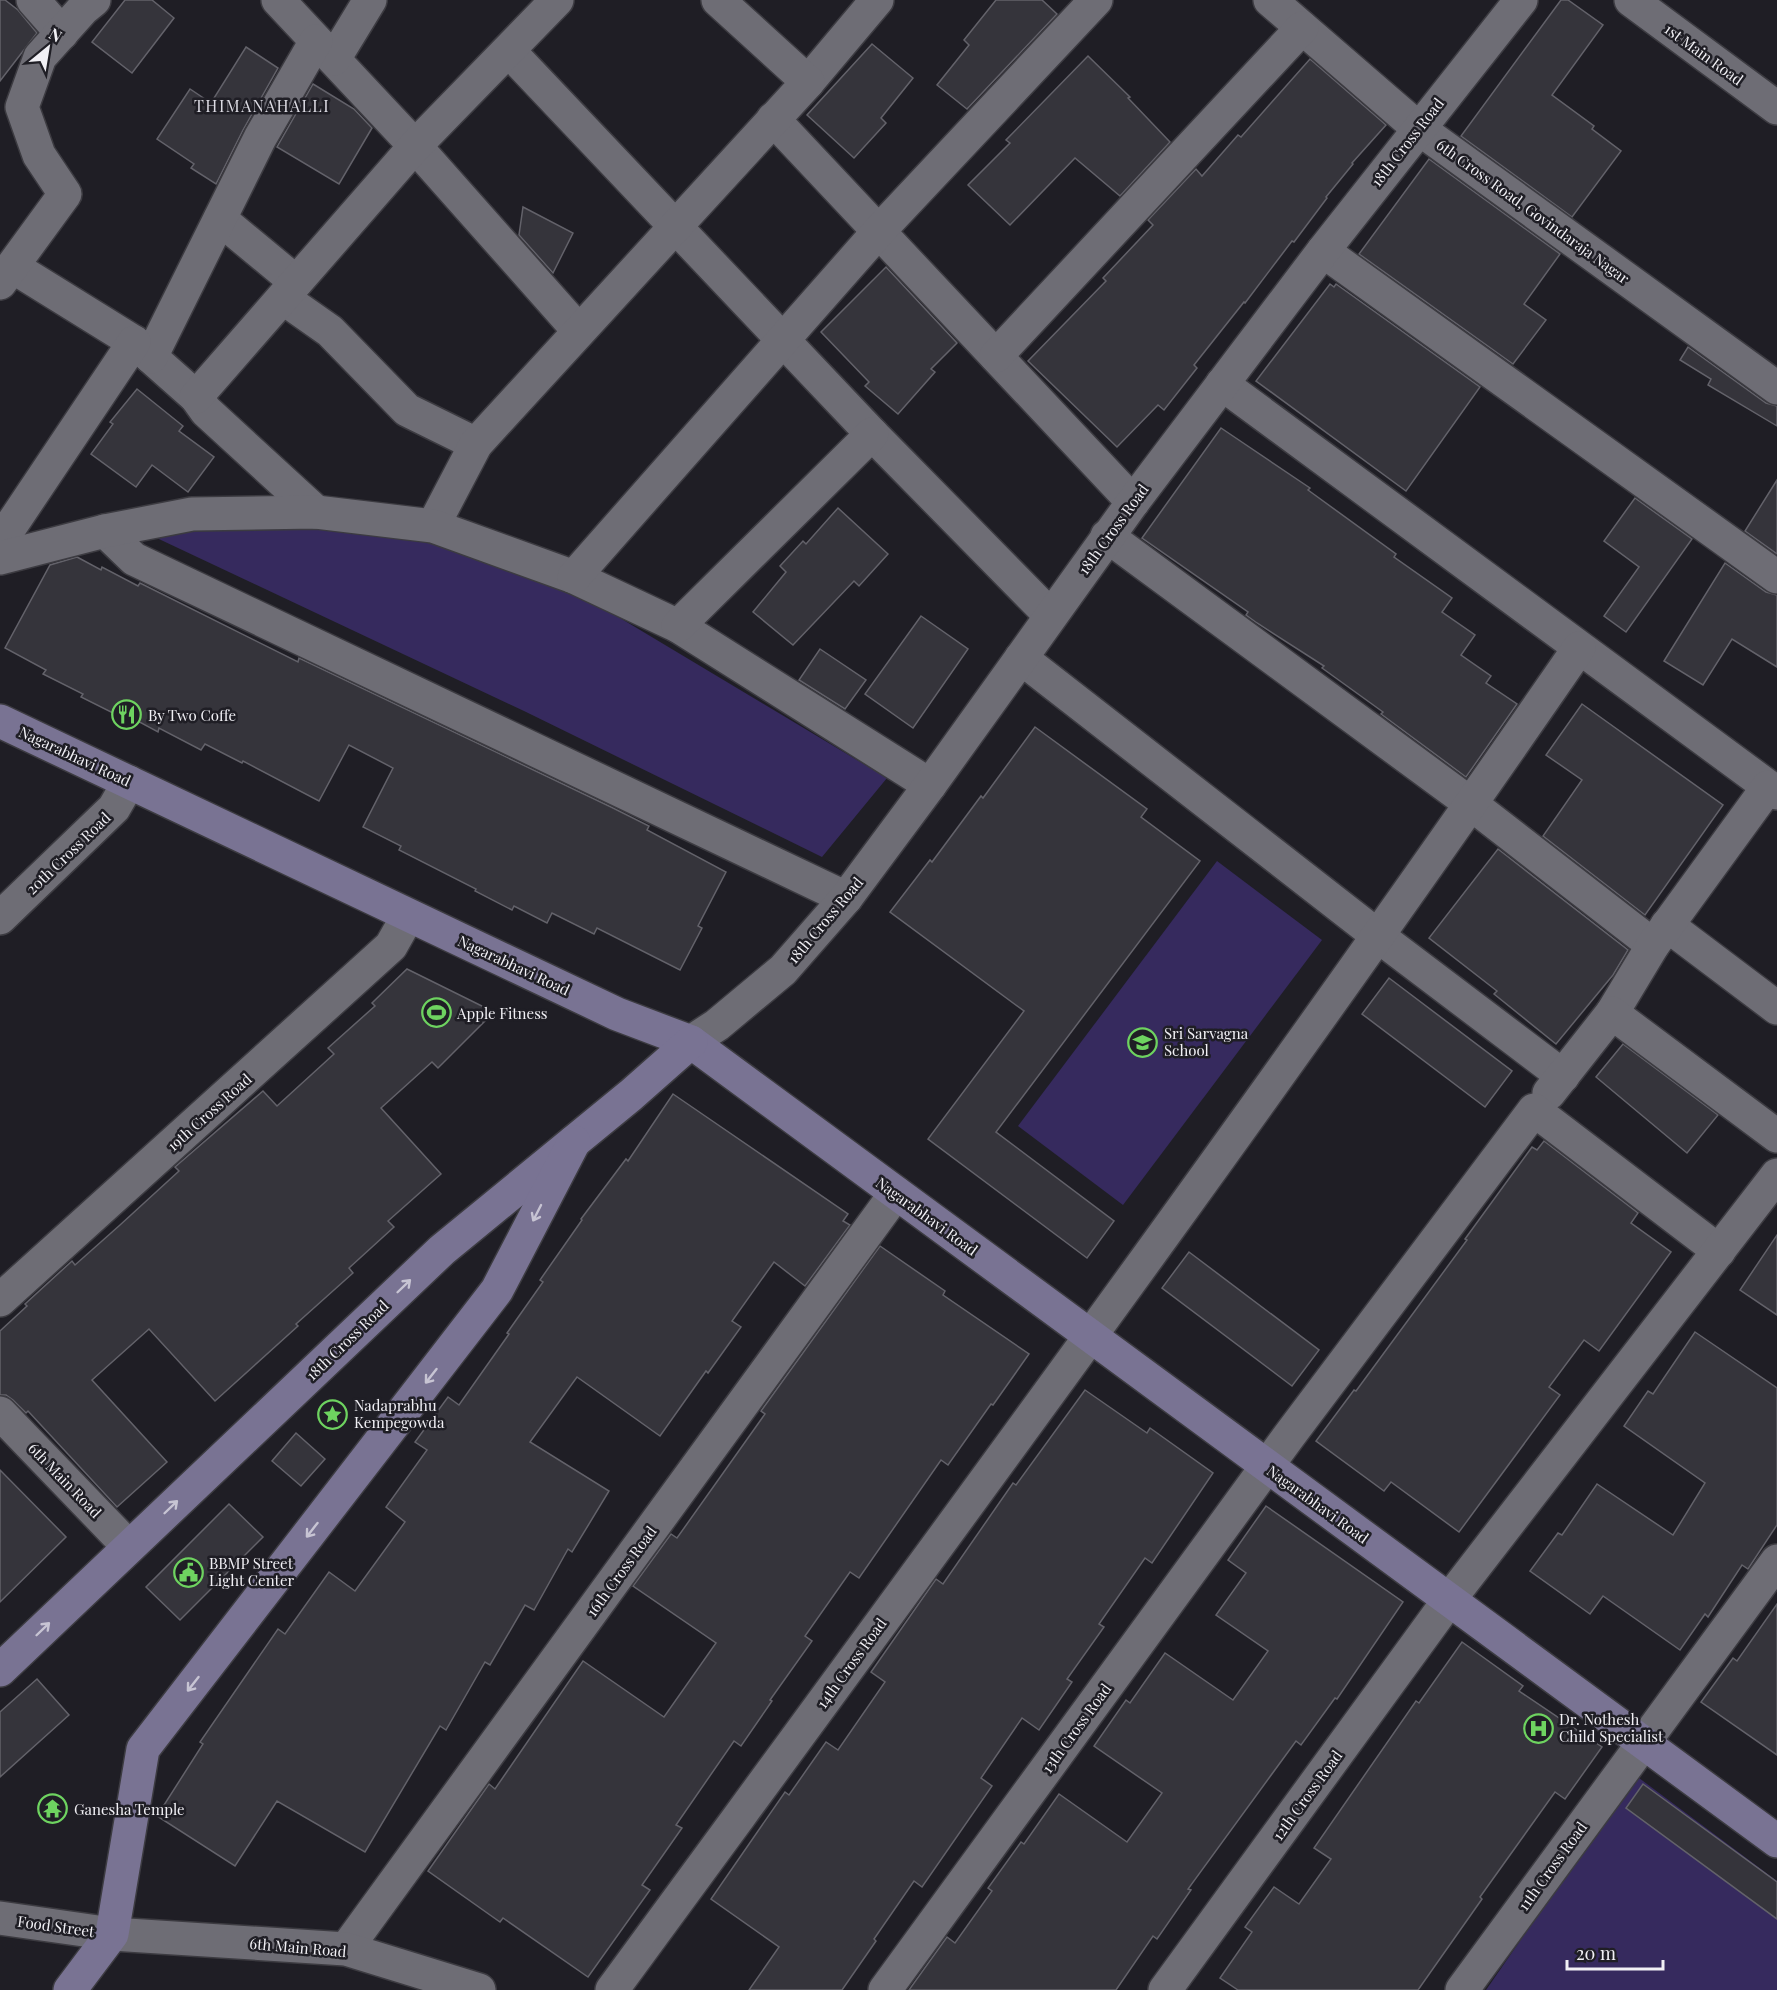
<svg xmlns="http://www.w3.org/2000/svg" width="1777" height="1990" font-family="'Playfair Display',serif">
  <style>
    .green { fill: #362a5e }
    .building { fill: #35343b; stroke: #63626a; stroke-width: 1.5 }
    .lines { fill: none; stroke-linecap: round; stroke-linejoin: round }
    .minor-casing { stroke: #3c3b41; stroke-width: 36 }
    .tertiary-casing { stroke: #3c3b41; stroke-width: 36 }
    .secondary-casing { stroke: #3c3b41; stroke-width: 36 }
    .minor { stroke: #6e6d75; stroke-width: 33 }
    .tertiary { stroke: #6e6d75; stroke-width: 33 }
    .secondary { stroke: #797393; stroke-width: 33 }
    .oneway { stroke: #c7c4d3 }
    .labels { text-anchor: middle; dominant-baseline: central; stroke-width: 5; stroke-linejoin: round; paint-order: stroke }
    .street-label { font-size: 15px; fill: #f1f0f5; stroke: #1f1e25 }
    .poi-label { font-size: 15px; fill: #f1f0f5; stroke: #1f1e25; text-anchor: start }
    .neighbourhood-label { font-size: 16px; letter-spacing: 1.5px; fill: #dddce4; stroke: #1f1e25 }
  </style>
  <rect width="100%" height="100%" fill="#1f1e25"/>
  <!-- green -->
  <g class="green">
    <path d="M241 519 427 535 585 597 887 778 822 857 524 711 144 532Z"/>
    <path d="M1217 861 1322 940 1123 1205 1018 1126Z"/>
    <path d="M1635 1775 1777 1881V1990H1486Z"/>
  </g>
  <!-- building -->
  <g class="building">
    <path d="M0 0H5L18 10 37 33 0 81Z"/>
    <path d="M125 0H152L174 18 132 73 92 42Z"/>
    <path d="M996 0H1042L1057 14 967 109 937 85 969 45 964 40Z"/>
    <path d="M1561 0H1568L1603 25 1552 95 1594 126 1592 129 1621 151 1572 217 1461 136Z"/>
    <path d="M872 44 913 78 881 118 886 123 854 158 807 115Z"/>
    <path d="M246 47 278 68 243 130 216 184 191 168 194 164 157 139 190 89 211 103Z"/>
    <path d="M1088 56 1130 97 1128 98 1170 142 1120 196 1075 158 1010 225 968 185 1010 143 1006 140Z"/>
    <path d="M1310 59 1386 125 1352 163 1353 164 1326 197 1327 198 1294 242 1292 241 1245 303 1244 302 1194 365 1197 368 1164 410 1158 405 1117 447 1028 361 1106 281 1103 278 1153 225 1148 220 1196 169 1202 176 1238 135 1241 137Z"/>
    <path d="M313 84 354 109 372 128 339 184 277 147Z"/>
    <path d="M1429 159 1560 254 1524 304 1546 320 1513 364 1359 254Z"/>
    <path d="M523 207 573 233 553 273 519 235Z"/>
    <path d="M886 267 957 343 931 369 935 372 898 414 865 386 869 382 821 332Z"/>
    <path d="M1330 284 1334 287 1336 284 1480 387 1406 491 1256 381Z"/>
    <path d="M1688 347 1766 403 1777 406V426L1708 385 1711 379 1680 360Z"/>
    <path d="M137 389 183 426 179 431 214 457 188 492 152 465 136 487 91 454 113 424 110 422Z"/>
    <path d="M1221 428 1310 488 1308 490 1396 554 1394 557 1452 598 1442 612 1475 635 1461 655 1491 676 1486 683 1517 704 1466 777 1381 714 1383 712 1322 668 1324 666 1257 623 1246 615 1248 612 1142 538Z"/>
    <path d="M1777 480V554L1745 531Z"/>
    <path d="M1635 498 1692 539 1626 632 1604 616 1639 567 1604 541Z"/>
    <path d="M838 508 888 554 859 586 854 581 793 645 753 612 786 572 780 566 803 541 806 544Z"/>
    <path d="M77 557 101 570 102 567 138 586 140 583 298 662 299 658 611 807 649 826 647 830 726 872 698 926 702 928 680 970 597 928 594 934 552 913 547 923 514 906 512 910 475 891 476 889 399 850 401 846 363 827 393 768 349 745 319 801 243 761 242 763 205 744 201 750 159 728 158 732 121 712 119 716 81 697 83 694 43 674 46 670 5 648 50 565Z"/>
    <path d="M1725 563 1766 592 1777 595V667L1732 639 1703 685 1664 661Z"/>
    <path d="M921 616 968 649 913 728 865 694Z"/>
    <path d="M820 649 866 680 845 709 799 680Z"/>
    <path d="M1582 704 1723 805 1645 915 1543 836 1582 780 1546 755Z"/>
    <path d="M1035 727 1147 809 1141 817 1200 861 996 1132 1114 1221 1087 1258 928 1139 1024 1011 890 912 930 860 932 862 981 796 983 798Z"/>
    <path d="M1498 849 1628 950 1613 975 1556 1044 1494 994 1497 991 1429 938Z"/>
    <path d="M407 969 494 1012 438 1068 432 1062 381 1108 441 1174 388 1221 394 1227 349 1268 353 1273 296 1324 298 1326 215 1401 149 1329 92 1380 167 1462 117 1507 28 1411 26 1413 13 1400 6 1395H0V1331L27 1306 25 1304 72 1261 75 1265 120 1225 179 1171 175 1167 263 1091 277 1106 334 1054 328 1048 375 1006 372 1003Z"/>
    <path d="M1389 978 1512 1071 1485 1107 1362 1014Z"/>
    <path d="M1623 1044 1718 1115 1687 1153 1596 1077Z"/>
    <path d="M673 1094 848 1214 843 1221 850 1225 805 1286 774 1262 732 1321 741 1327 708 1373 706 1371 660 1436 577 1377 530 1442 609 1491 572 1552 568 1549 534 1610 525 1605 490 1665 485 1662 446 1730 440 1726 365 1852 277 1801 235 1866 157 1816 203 1744 200 1742 278 1629 285 1634 329 1572 355 1591 405 1522 386 1507 427 1450 415 1442 448 1397 459 1405 509 1334 507 1333 543 1282 540 1280 582 1220 581 1219 626 1159 628 1161Z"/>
    <path d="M1544 1141 1638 1213 1631 1223 1671 1252 1599 1351 1584 1340 1549 1387 1560 1395 1459 1532 1391 1482 1384 1491 1316 1441 1354 1390 1356 1391 1467 1240 1465 1239 1532 1147 1537 1150Z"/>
    <path d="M1777 1235V1315L1740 1290Z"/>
    <path d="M880 1246 945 1291 943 1295 1029 1354 993 1405 991 1404 948 1465 941 1460 859 1578 850 1572 805 1636 812 1641 770 1700 772 1701 741 1746 734 1741 676 1825 682 1828 642 1885 650 1890 588 1977 503 1918 500 1922 428 1871 489 1784 495 1789 583 1661 664 1717 716 1643 633 1586 671 1534 677 1538 765 1414 761 1411Z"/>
    <path d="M1189 1252 1319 1350 1292 1386 1162 1288Z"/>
    <path d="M1695 1332 1777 1388V1525L1748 1569 1742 1565 1708 1617 1705 1614 1680 1650 1603 1596 1590 1614 1530 1571 1558 1533 1562 1535 1597 1484 1673 1535 1705 1483 1624 1426 1648 1391 1653 1394Z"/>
    <path d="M1085 1390 1147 1433 1150 1428 1213 1473 1152 1563 1145 1558 1099 1624 1104 1627 1067 1679 1072 1682 1039 1730 1022 1718 981 1778 992 1786 922 1887 914 1881 874 1939 876 1941 842 1990H749L779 1947 711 1899 785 1792 789 1795 826 1742 838 1750 885 1682 871 1672 936 1579 943 1584 1013 1483 1016 1485Z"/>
    <path d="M296 1433 325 1459 301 1486 272 1461Z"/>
    <path d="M0 1470 66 1537 0 1602Z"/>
    <path d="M229 1504 263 1537 180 1620 146 1587Z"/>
    <path d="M1266 1506 1403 1602 1337 1699 1335 1698 1301 1745 1296 1741 1188 1889 1191 1890 1157 1939 1153 1936 1116 1990H909L947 1937 955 1943 992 1891 988 1888 1021 1842 1024 1844 1059 1794 1127 1842 1162 1793 1094 1746 1126 1700 1130 1703 1165 1653 1233 1700 1268 1651 1216 1615 1246 1573 1228 1560Z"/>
    <path d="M1777 1604V1755L1701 1702 1733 1658 1737 1661Z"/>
    <path d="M1462 1642 1523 1686 1519 1691 1602 1747 1565 1799 1555 1792 1480 1897 1482 1899 1418 1990H1238L1220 1978 1252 1932 1245 1927 1274 1887 1299 1904 1331 1859 1314 1848 1416 1701 1419 1703Z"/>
    <path d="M37 1679 69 1715 0 1777V1712Z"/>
    <path d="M1643 1784 1777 1882V1919L1626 1808Z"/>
  </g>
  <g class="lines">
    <defs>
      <g id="minor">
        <path d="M33 0 62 33"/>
        <path d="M278 0 415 146 579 331"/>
        <path d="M1270 0 1418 128 1777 388"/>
        <path d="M1631 0 1777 108"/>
        <path d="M509 51 872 434 1050 615"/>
        <path d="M334 59 370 0"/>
        <path d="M808 82 877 0"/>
        <path d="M773 119 1133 502"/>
        <path d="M220 219 296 282"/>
        <path d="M1323 251 1777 577"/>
        <path d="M13 267 134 342 196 397 206 411 316 512"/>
        <path d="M0 283 65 194 39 155 22 107 40 57 83 9 94 0"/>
        <path d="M283 298 330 331 407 410 476 444"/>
        <path d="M996 356 1302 28"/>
        <path d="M151 357 260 138 316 41"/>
        <path d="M1222 384 1777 793"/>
        <path d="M196 397 415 146 557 0"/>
        <path d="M433 526 476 444 808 82 718 0"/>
        <path d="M105 531 134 559 846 898"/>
        <path d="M1107 536 1471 804 1653 945"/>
        <path d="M0 542 134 342"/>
        <path d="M0 558 105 531 192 514 316 512 433 526 574 577 678 626 930 785"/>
        <path d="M574 577 879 231 1096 0"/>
        <path d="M678 626 872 434"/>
        <path d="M1021 658 1378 936 1563 1076"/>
        <path d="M0 918 114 808 129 782"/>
        <path d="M1667 925 1777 1008"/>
        <path d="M1612 1013 1653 945 1768 787"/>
        <path d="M1549 1093 1612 1013 1777 1136"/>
        <path d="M0 1300 391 946 408 916"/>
        <path d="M0 1413 129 1547"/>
        <path d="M346 1949 896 1193"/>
        <path d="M612 1990C938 1545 1266 1102 1579 648"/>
        <path d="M885 1990 1289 1436 1534 1110 1719 1251"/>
        <path d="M1165 1990 1449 1600"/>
        <path d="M1462 1990 1777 1561"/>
      </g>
      <g id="tertiary">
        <path d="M691 1042 717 1025 783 970 846 898 930 785 1133 502 1323 251 1521 0"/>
        <path d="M1449 1600 1777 1175"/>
        <path d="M0 1918 112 1934 346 1949 479 1990"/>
      </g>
      <g id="secondary">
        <path d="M0 721 617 1014 691 1042 1777 1841"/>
        <path d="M0 1670 442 1250 631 1095 691 1042"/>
        <path d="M70 1990 112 1934 143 1749 497 1290 574 1142"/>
      </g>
    </defs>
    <!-- minor casing -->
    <use href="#minor" class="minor-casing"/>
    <!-- tertiary casing -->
    <use href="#tertiary" class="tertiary-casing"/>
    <!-- secondary casing -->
    <use href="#secondary" class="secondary-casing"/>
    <!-- minor -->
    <use href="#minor" class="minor"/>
    <!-- tertiary -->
    <use href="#tertiary" class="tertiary"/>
    <!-- secondary -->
    <use href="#secondary" class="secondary"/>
  </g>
  <!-- one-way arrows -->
  <defs><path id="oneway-shaft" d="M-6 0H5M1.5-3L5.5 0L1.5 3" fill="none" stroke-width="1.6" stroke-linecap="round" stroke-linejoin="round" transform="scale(1.5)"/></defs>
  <g class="oneway">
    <use href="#oneway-shaft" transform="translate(537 1213) rotate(117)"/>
    <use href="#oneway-shaft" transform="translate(404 1286) rotate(-44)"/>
    <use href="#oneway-shaft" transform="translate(431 1376) rotate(128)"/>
    <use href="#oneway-shaft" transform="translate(171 1507) rotate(-44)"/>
    <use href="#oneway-shaft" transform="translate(312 1530) rotate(128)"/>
    <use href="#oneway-shaft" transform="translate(43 1629) rotate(-44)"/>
    <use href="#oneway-shaft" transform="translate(193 1684) rotate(128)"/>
  </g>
  <!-- icons -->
  <defs>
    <symbol id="restaurant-ring" viewBox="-11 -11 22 22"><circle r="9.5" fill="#1f1e25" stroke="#6ed360" stroke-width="1.5"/><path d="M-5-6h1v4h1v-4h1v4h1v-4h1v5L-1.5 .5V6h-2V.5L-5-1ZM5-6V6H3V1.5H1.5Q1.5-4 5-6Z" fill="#6ed360"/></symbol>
    <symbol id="stadium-ring" viewBox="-11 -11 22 22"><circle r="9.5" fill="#1f1e25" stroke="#6ed360" stroke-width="1.5"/><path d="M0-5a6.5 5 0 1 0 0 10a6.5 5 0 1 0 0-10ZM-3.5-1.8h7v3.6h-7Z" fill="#6ed360"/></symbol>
    <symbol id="school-ring" viewBox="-11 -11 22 22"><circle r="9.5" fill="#1f1e25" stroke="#6ed360" stroke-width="1.5"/><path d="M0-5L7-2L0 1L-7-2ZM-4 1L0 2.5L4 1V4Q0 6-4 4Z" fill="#6ed360"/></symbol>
    <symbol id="sight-ring" viewBox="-11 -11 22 22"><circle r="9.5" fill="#1f1e25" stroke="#6ed360" stroke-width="1.5"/><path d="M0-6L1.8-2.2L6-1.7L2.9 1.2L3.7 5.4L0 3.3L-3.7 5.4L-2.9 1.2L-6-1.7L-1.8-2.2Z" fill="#6ed360"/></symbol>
    <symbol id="civic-ring" viewBox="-11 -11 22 22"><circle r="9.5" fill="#1f1e25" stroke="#6ed360" stroke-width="1.5"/><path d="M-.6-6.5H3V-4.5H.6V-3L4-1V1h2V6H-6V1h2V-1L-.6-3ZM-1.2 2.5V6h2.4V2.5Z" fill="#6ed360"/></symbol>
    <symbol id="hospital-ring" viewBox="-11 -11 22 22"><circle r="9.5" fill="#1f1e25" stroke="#6ed360" stroke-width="1.5"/><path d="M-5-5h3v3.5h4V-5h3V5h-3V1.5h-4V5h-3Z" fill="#6ed360"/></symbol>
    <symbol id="temple-ring" viewBox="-11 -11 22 22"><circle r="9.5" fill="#1f1e25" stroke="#6ed360" stroke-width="1.5"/><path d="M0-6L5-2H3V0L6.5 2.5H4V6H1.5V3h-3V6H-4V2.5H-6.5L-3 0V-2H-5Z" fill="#6ed360"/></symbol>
  </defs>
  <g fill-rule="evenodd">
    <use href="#restaurant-ring" x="110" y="698" width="33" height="33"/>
    <use href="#stadium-ring" x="420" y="996" width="33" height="33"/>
    <use href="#school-ring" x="1126" y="1026" width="33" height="33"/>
    <use href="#sight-ring" x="316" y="1398" width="33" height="33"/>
    <use href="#civic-ring" x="172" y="1556" width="33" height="33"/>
    <use href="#hospital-ring" x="1522" y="1712" width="33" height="33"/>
    <use href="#temple-ring" x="36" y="1792" width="33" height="33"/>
  </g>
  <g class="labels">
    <!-- street labels -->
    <g class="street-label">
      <text transform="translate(1704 54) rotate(36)">1st Main Road</text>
      <text transform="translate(1407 142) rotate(-52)">18th Cross Road</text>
      <text transform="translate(1533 211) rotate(36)">6th Cross Road, Govindaraja Nagar</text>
      <text transform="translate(1113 529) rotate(-54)">18th Cross Road</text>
      <text transform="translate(75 756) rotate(25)">Nagarabhavi Road</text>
      <text transform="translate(68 853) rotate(-44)">20th Cross Road</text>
      <text transform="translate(825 920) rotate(-50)">18th Cross Road</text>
      <text transform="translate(514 965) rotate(25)">Nagarabhavi Road</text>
      <text transform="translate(209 1112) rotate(-42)">19th Cross Road</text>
      <text transform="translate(927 1216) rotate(36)">Nagarabhavi Road</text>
      <text transform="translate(347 1340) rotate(-44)">18th Cross Road</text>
      <text transform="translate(65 1480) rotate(46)">6th Main Road</text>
      <text transform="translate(1318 1504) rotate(36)">Nagarabhavi Road</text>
      <text transform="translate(621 1571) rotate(-54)">16th Cross Road</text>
      <text transform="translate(851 1663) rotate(-54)">14th Cross Road</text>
      <text transform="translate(1076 1728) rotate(-54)">13th Cross Road</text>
      <text transform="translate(1307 1795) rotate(-54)">12th Cross Road</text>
      <text transform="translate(1552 1866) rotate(-54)">11th Cross Road</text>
      <text transform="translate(56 1926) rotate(8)">Food Street</text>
      <text transform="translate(298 1947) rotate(5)">6th Main Road</text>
    </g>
    <!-- poi labels -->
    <g class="poi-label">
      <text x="148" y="715">By Two Coffe</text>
      <text x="457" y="1013">Apple Fitness</text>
      <text x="1164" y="1033">Sri Sarvagna<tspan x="1164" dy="17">School</tspan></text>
      <text x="354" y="1405">Nadaprabhu<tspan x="354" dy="17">Kempegowda</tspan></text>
      <text x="209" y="1563">BBMP Street<tspan x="209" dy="17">Light Center</tspan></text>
      <text x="1559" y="1719">Dr. Nothesh<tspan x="1559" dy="17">Child Specialist</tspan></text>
      <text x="74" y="1809">Ganesha Temple</text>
    </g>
    <!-- neighbourhood labels -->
    <g class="neighbourhood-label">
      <text x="262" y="105">THIMANAHALLI</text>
    </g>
  </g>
  <!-- north arrow -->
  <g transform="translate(48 48) rotate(30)" stroke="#1f1e25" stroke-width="4.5" paint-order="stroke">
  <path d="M0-4.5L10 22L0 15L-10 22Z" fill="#f1f0f5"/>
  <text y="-9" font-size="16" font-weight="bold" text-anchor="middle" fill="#f1f0f5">N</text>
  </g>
  <!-- scale -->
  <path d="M1567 1960v9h96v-9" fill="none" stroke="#f1f0f5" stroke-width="3"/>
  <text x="1576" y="1960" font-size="18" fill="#f1f0f5" stroke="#1f1e25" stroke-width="4.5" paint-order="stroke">20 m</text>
</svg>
